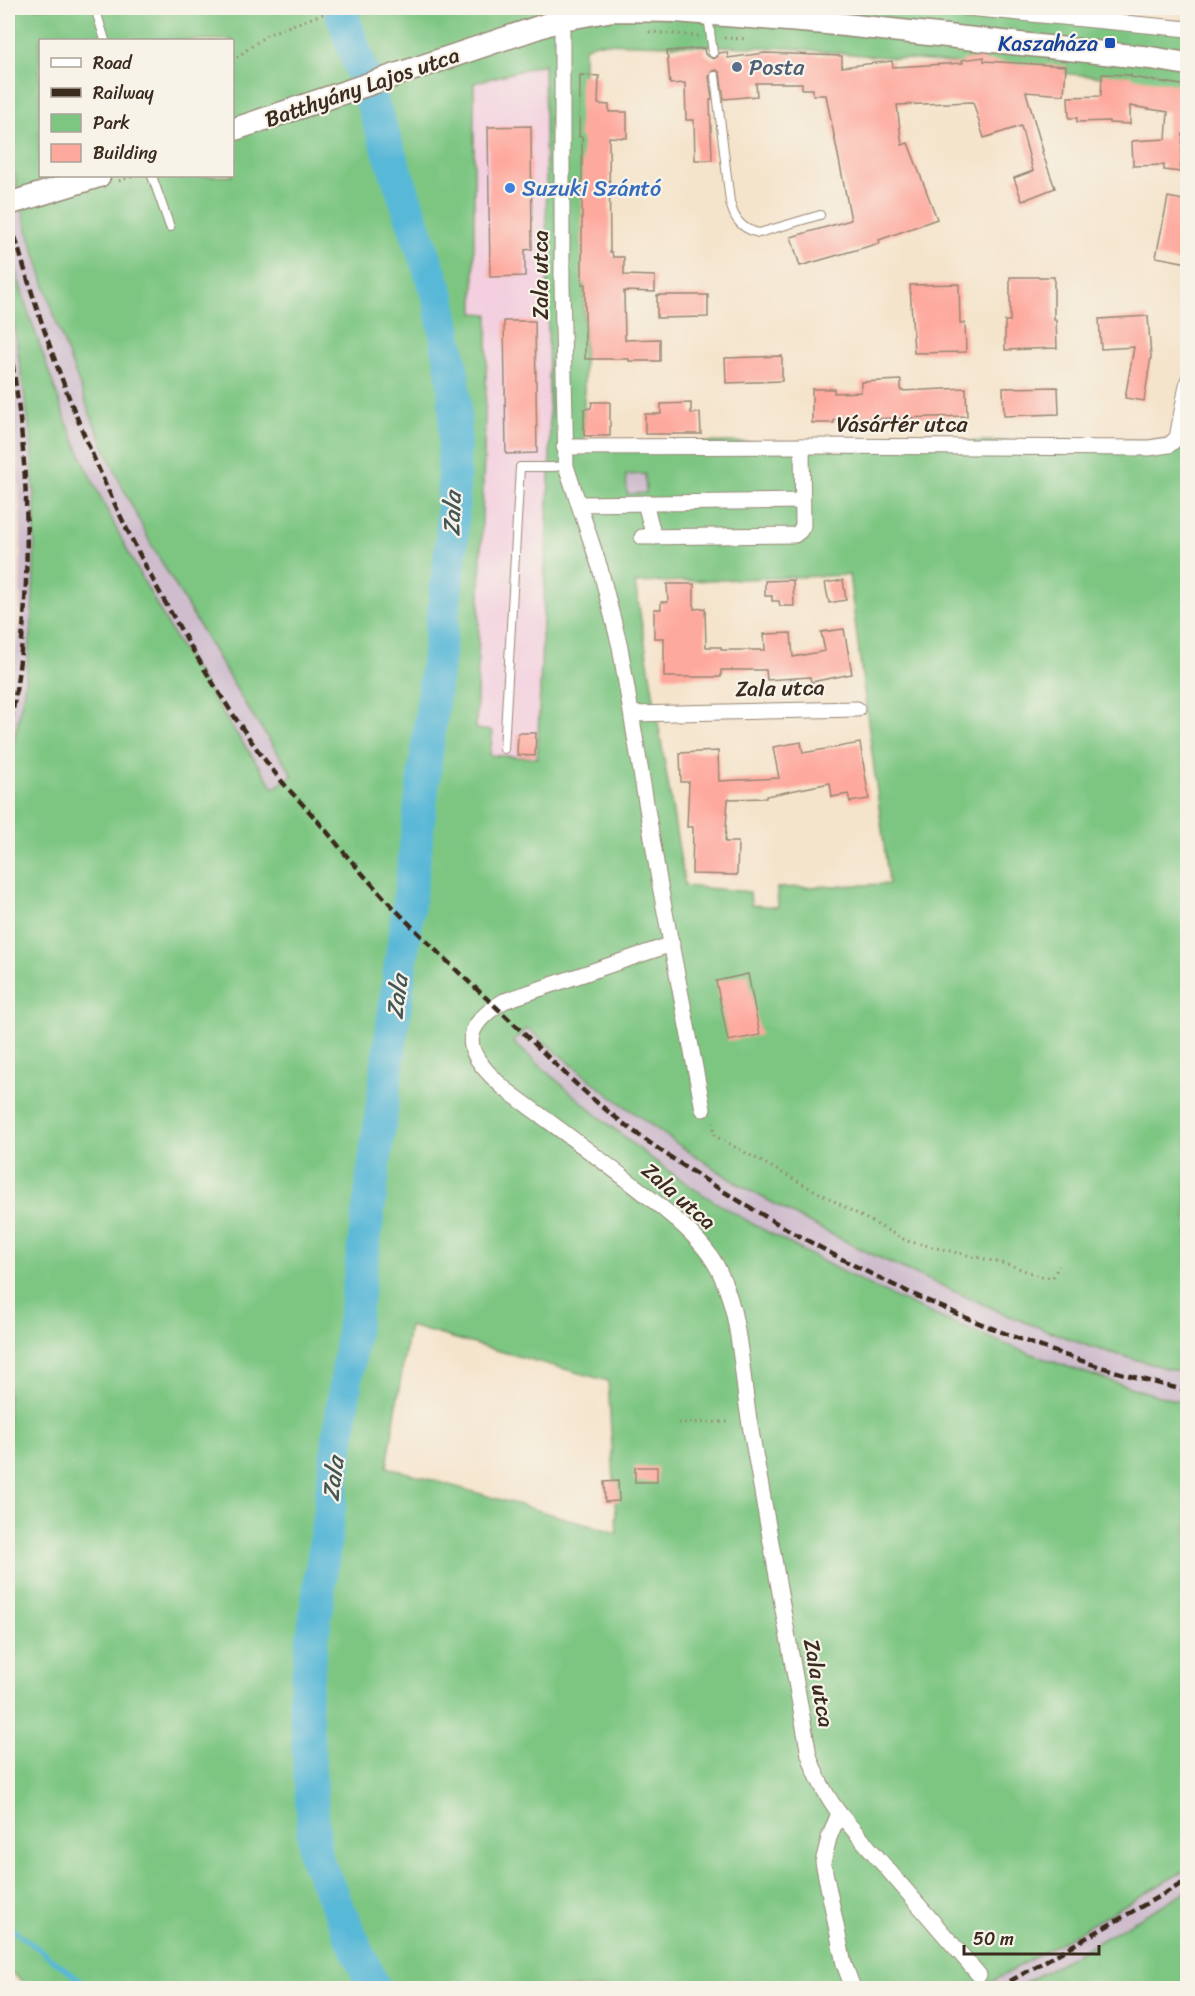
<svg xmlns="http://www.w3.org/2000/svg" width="1195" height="1996" font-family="Sriracha,sans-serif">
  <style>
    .built { fill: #f3cfdf }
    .industrial { fill: #cfbdce }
    .green { fill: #7dc682; stroke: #5c7850; stroke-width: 1.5; fill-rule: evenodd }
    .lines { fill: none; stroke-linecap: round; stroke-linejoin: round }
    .stream { stroke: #59b8d7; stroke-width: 5 }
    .river { stroke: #59b8d7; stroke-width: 33 }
    .building { fill: #fea99e }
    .lane-casing { stroke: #988775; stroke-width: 10 }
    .street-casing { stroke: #988775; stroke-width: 17 }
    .secondary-casing { stroke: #988775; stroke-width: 25 }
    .path { stroke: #988775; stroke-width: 3; stroke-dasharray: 1.5 4.5; stroke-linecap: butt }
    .lane { stroke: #fff; stroke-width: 8 }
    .street { stroke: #fff; stroke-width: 15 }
    .secondary { stroke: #fff; stroke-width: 22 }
    .rail { stroke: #3b2a1e; stroke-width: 4.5; stroke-dasharray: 9 4.5; stroke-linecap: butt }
    .transit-dot { fill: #1a4fb4; stroke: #f7f3e8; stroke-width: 2 }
    .service-dot { fill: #5c6f8a; stroke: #f7f3e8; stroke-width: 2 }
    .shop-dot { fill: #3f7fe0; stroke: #f7f3e8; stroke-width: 2 }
    .labels { text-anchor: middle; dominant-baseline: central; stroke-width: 4.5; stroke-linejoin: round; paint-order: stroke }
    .transit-label { font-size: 22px; fill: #164399; stroke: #f7f3e8; text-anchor: end }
    .service-label { font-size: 22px; fill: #4e5e75; stroke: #f7f3e8; text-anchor: start }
    .street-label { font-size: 22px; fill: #3b2a1e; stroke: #f7f3e8 }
    .shop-label { font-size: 22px; fill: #366cbe; stroke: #f7f3e8; text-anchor: start }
    .water-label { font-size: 24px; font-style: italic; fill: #445556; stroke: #f7f3e8 }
  </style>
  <rect width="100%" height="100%" fill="#f7f3e8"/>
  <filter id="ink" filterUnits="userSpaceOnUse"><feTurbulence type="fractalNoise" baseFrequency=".0167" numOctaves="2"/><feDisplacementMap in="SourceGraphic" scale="12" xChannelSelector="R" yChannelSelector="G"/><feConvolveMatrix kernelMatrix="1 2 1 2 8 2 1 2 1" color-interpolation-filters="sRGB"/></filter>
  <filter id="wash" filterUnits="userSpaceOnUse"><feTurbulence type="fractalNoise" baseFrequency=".008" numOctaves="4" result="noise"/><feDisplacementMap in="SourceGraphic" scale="24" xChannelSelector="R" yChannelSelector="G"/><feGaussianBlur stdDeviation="1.35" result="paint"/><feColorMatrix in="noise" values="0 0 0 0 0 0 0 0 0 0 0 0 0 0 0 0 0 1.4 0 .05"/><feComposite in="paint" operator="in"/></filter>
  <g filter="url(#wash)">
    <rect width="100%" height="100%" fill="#f5e4cc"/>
    <!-- built -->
    <path class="built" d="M545 64 550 455 537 758 490 755 476 729 488 314H474V83Z"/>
    <!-- industrial -->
    <g class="industrial">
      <path d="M8 141 27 229 59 330 91 416 152 546 247 707 293 776 275 788 227 720 176 640 130 556 91 478 66 421 26 306 8 242Z"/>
      <path d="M8 284 31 438 35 511 34 574 31 634 24 691 8 770V705L20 618 21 531 18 463 8 365Z"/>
      <path d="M645 474 646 493 627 494 625 475Z"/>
      <path d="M526 1027 608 1094 735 1182 871 1254 1014 1318 1091 1347 1187 1374V1404L1058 1365 990 1338 897 1299 817 1259 738 1216 693 1188 637 1147 583 1104 513 1042Z"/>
      <path d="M1187 1869V1891L1016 1988H981Z"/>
    </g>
    <!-- green -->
    <g class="green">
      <path d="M8 8H1003L1187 23V94L1135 80 786 48 596 43 584 48V443L1187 440V1374L1091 1347 1014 1318 871 1254 801 1219 735 1182 679 1145 608 1094 527 1028 513 1042C571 1093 629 1145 693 1188 725 1209 758 1227 792 1245 917 1314 1050 1366 1187 1404V1869L981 1988H33L8 1971V770L24 691 31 634 34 574 35 511 31 438 8 284V242L26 306 66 421 91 478 130 556 176 640 227 720 274 788 293 775 247 707 152 546 119 480 91 416 59 330 27 229 12 164 8 141ZM40 40H232V176H40ZM544 64 550 455 537 758 490 755 493 731 476 729 488 314 474 313V83ZM645 474 646 493 627 494 626 475ZM849 575 889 884 777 888 778 907 751 905 750 892 685 886 635 583ZM409 1326 608 1381 617 1533 387 1467Z"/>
      <path d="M1187 1891V1988H1016Z"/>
    </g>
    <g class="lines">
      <!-- stream -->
      <path class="stream" d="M8 1926 91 1988"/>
      <!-- river -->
      <path class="river" d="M340 8 439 298 453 376 455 412 452 539 412 877 305 1696 315 1856 374 1988"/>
    </g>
    <g id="blocks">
      <!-- building -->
      <g class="building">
        <path d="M704 48 705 54 713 59 717 57 719 53 727 52 728 58 765 53 842 56V67L892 61 893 67 963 63 962 60 984 57V61L1066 66 1064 95 1026 92 1043 151 1042 152 1055 188 1022 201 1014 178 1033 171 1021 126 984 138 973 102 897 105 902 145 908 143 937 219 879 240 880 243 800 266 791 237 851 220 826 95H813V89H802V83H756L757 96 724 99 720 73 717 70 712 71 709 77 712 100H710L712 160H695L694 120H686L685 83 670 84 667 51Z"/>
        <path d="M1102 74 1131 75V77L1188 86V136L1183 134 1180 172 1164 170V165L1133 166 1132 141 1166 139 1168 112 1130 106V124L1109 123V121L1077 122V118H1069L1068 97 1101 96Z"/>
        <path d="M580 75 599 76 598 104 609 105V112H627V138L609 137 610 252H612L613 257H624V275L655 276V292L624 291 625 340 660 339V361H629V359H585V284H582V137H579Z"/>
        <path d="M531 126 532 249 525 250V276L490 277 488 127Z"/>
        <path d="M1168 197 1188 201V263L1156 257Z"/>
        <path d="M1010 277H1054V320H1056L1057 348 1005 350V321H1010Z"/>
        <path d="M959 284 960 323H965L966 352 914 353 910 285Z"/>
        <path d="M657 295H708V317L657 318Z"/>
        <path d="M1148 316 1151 357 1144 401 1125 398 1134 347 1101 349 1099 319Z"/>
        <path d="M504 321H535L537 453 506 454Z"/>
        <path d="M782 356V381L726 383 725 358Z"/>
        <path d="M901 380V391L966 388 967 416 834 420V423H812V389H834V393L861 392V382Z"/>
        <path d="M1058 387 1059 414 1004 416 1003 388Z"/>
        <path d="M592 402H610V436H584V409L591 408Z"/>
        <path d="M691 403V413H700L701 434H645V414H661V404Z"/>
        <path d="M793 580 794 606H780L779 601H772V596H765V581Z"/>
        <path d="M843 580 846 600 829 603 825 583Z"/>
        <path d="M667 584H694V609L705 608 706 647H721V650H765L764 634 791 633 793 657 825 651 821 632 844 629 852 674 811 682 810 677 767 680 766 670H721V677H664V638H654V609H661V602H668Z"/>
        <path d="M518 733H536L535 756 517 755Z"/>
        <path d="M801 742 803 753 860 743 869 799 850 802 848 794 832 797 830 783 766 796V798L728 799 725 842H738L737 875 692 874 693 827H687L689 782H681L680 753 718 751 719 781 779 778 773 747Z"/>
        <path d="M748 974 760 1035 728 1041 716 981Z"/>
        <rect x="635" y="1467" width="22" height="15"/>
        <path d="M618 1481 619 1501 605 1502 604 1482Z"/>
      </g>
    </g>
  </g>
  <g filter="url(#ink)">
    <use href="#blocks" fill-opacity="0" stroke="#988775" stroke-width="1.5"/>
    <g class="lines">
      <defs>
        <g id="lane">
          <path d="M95 8 105 40"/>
          <path d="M708 16 713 53"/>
          <path d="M715 76 730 202C734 219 741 229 759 233L820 215"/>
          <path d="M152 176 170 227"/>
          <path d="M504 749 520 467H552L566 466"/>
        </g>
        <g id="street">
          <path d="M562 8V283L566 466 600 568 620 647 660 886 703 1109"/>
          <path d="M967 8 1188 29"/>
          <path d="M826 23 827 8"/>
          <path d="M564 447 802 446 1149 448 1169 445 1177 438 1188 380"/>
          <path d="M645 503 654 537"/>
          <path d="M579 504 802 501"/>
          <path d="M642 537 795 535 800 531 803 526 802 446"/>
          <path d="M632 714 857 709"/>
          <path d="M672 944 504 1001C453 1032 468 1056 505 1089 553 1125 603 1160 650 1198 671 1215 693 1232 709 1254 742 1300 740 1371 750 1425 769 1535 789 1645 809 1755 816 1777 825 1794 839 1813L979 1975"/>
          <path d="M839 1813 829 1838 823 1862 844 1964 853 1988"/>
        </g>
        <g id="secondary">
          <path d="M232 130 563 19 613 10 675 11 826 23 1151 58 1188 64"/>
          <path d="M8 204 99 176"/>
        </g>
      </defs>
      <!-- lane casing -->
      <use href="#lane" class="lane-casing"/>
      <!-- street casing -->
      <use href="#street" class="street-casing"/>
      <!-- secondary casing -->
      <use href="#secondary" class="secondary-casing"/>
      <!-- path -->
      <g class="path">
        <path d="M649 32 699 36"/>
        <path d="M724 38 747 39"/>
        <path d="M232 61 268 34 339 8"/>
        <path d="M119 181 134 176"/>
        <path d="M713 1122 715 1136 907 1241 1010 1265 1042 1277H1053L1059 1266"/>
        <path d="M678 1423 732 1422"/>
      </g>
      <!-- lane -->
      <use href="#lane" class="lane"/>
      <!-- street -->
      <use href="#street" class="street"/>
      <!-- secondary -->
      <use href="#secondary" class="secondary"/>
      <!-- rail -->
      <g class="rail">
        <path d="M8 211C49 364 109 510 191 647 218 692 246 737 279 778 292 794 307 808 320 824 332 837 342 851 354 864 398 915 447 962 496 1007 531 1039 563 1074 599 1104 646 1143 699 1177 751 1208 886 1289 1034 1354 1188 1391"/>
        <path d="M8 337C32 470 34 604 8 737"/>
        <path d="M998 1988 1188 1880"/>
      </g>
    </g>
  </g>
  <!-- markers -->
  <rect class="transit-dot" x="1104" y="37" width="12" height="12" rx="3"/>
  <circle class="service-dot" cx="737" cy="67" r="6"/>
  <circle class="shop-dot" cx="510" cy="188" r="6"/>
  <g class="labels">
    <!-- transit labels -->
    <g class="transit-label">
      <text x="1098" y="43">Kaszaháza</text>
    </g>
    <!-- service labels -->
    <g class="service-label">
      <text x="749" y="67">Posta</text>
    </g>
    <!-- street labels -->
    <g class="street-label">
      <text transform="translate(362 87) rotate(-19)">Batthyány Lajos utca</text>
      <text transform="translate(540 275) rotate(-90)">Zala utca</text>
      <text x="902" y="424">Vásártér utca</text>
      <text transform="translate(780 688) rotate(-1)">Zala utca</text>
      <text transform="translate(679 1196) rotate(41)">Zala utca</text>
      <text transform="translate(819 1683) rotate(80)">Zala utca</text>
    </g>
    <!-- shop labels -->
    <g class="shop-label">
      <text x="522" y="188">Suzuki Szántó</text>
    </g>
    <!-- water labels -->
    <g class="water-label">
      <text transform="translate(452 514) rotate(-88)">Zala</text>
      <text transform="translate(397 997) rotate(-83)">Zala</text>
      <text transform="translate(333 1479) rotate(-83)">Zala</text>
    </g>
  </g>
  <!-- margin -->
  <rect width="1195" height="1996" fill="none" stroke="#f7f3e8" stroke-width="30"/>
  <!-- legend -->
  <rect x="39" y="39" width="195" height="138" fill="#f7f3e8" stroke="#aca397" stroke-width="1.5"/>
  <rect x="51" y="58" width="30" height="9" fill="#ffffff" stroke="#aca397" stroke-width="1.5"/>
  <text x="93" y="69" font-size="18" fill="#3b2a1e">Road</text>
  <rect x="51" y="88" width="30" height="9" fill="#3b2a1e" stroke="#aca397" stroke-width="1.5"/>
  <text x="93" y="99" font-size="18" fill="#3b2a1e">Railway</text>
  <rect x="51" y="114" width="30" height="18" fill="#7dc682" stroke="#aca397" stroke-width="1.5"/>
  <text x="93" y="129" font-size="18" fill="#3b2a1e">Park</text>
  <rect x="51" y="144" width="30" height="18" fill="#fea99e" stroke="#aca397" stroke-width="1.5"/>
  <text x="93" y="159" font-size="18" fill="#3b2a1e">Building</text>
  <!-- scale -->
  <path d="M964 1945v9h135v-9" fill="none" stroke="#3b2a1e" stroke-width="3"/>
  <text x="973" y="1945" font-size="18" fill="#3b2a1e" stroke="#f7f3e8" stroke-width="4.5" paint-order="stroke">50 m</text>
</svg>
